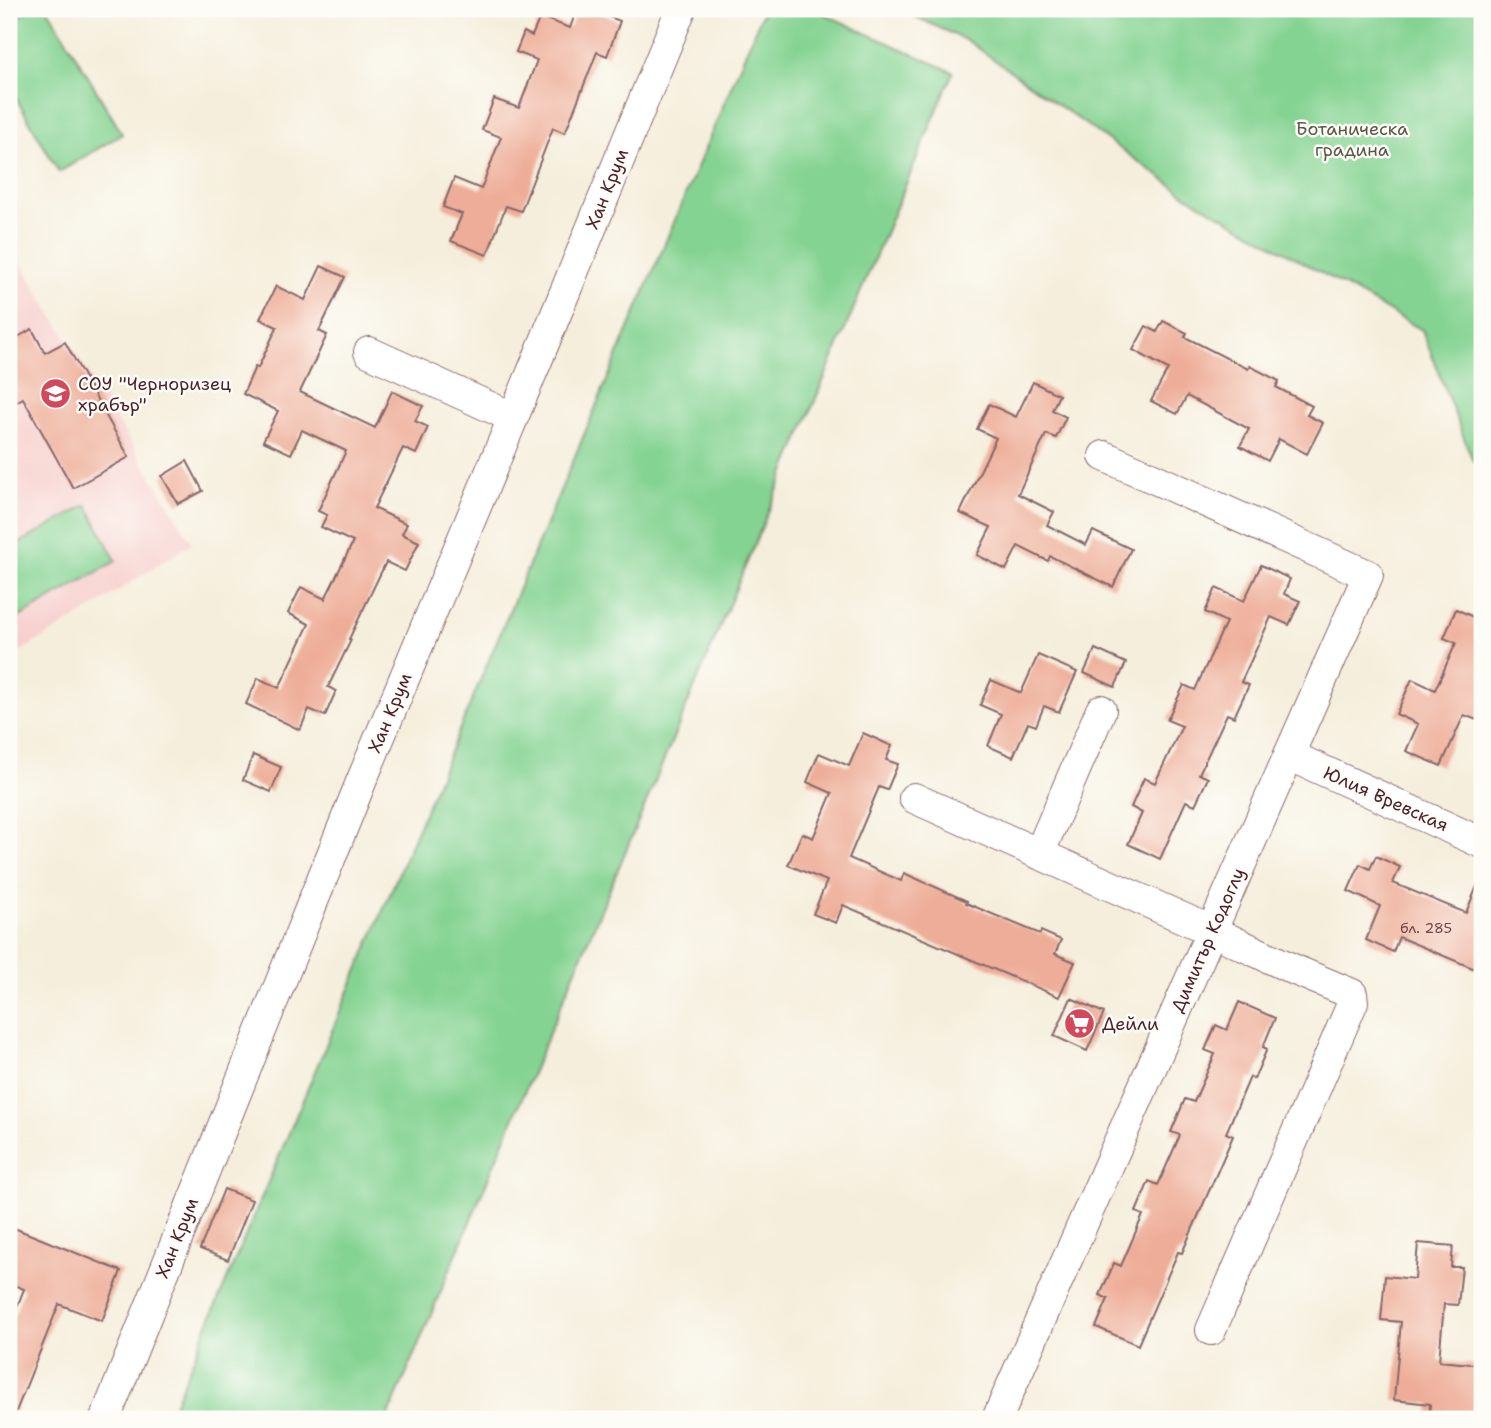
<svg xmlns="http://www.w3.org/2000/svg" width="1491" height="1428" font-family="'Shantell Sans',sans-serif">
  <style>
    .built { fill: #f7d0ce }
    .green { fill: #84d392; stroke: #67795e; stroke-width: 2 }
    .building { fill: #eead98 }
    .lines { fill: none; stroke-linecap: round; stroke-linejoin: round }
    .minor-casing { stroke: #866769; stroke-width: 32 }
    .minor { stroke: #fff; stroke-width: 30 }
    .labels { text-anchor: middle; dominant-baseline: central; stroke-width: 5; stroke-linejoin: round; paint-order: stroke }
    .number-label { font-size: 14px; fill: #734246 }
    .park-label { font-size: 18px; fill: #5b554a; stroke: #fdfcf7 }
    .street-label { font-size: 18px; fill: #4a1f2b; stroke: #fdfcf7 }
    .poi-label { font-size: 18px; fill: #4a1f2b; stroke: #fdfcf7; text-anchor: start }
  </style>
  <rect width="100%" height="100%" fill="#fdfcf7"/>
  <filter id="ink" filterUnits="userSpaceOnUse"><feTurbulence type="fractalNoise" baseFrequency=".0143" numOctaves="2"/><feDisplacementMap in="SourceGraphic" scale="14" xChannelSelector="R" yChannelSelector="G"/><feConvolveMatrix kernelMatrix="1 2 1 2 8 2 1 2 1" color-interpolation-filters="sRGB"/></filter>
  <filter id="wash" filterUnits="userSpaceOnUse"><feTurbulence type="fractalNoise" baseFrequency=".00686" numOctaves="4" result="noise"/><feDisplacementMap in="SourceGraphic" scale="28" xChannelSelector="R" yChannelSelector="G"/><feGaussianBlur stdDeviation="1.57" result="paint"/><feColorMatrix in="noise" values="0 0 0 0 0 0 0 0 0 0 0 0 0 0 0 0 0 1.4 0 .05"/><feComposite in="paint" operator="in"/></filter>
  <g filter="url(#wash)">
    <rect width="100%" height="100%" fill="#f5eedc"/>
    <!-- built -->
    <path class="built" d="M9 244 192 543 75 619 9 658Z"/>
    <!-- green -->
    <g class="green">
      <path d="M32 9H48L122 134 59 172 9 86V22Z"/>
      <path d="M764 9H813L953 72 387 1419H168Z"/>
      <path d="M899 9H1482V466L1473 461 1422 330 1190 198 968 41Z"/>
      <path d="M87 505 116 561 9 623V549Z"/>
    </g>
    <g id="blocks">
      <!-- building -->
      <g class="building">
        <path d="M577 9H590L620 21 607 56 597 52 565 133 553 128 521 211 506 206 487 255 451 241 462 214 443 207 454 178 481 189 501 137 482 130 494 99 519 108 537 60 516 52 524 32 532 36 540 17 570 28Z"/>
        <path d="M321 266 345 277 319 331 327 335 300 392 375 428 392 391 423 406 415 421 428 427 416 454 403 448 374 508 407 524 402 534 419 542 405 571 386 562 349 639 351 640 328 687 336 691 325 716 309 709 300 730 246 704 258 678 279 688 309 624 288 613 301 587 325 599 353 542 321 527 327 515 318 511 346 451 302 430 291 454 263 441 278 411 243 394 255 367 258 368 277 327 260 319 276 286 305 300Z"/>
        <path d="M1163 321 1187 333 1185 337 1248 369 1250 366 1279 381 1276 387 1312 406 1307 415 1323 423 1307 454 1279 439 1268 461 1240 446 1249 429 1187 396 1177 414 1151 401 1168 369 1133 350 1146 326 1157 332Z"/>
        <path d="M32 329 45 353 65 342 129 457 73 488 23 398 9 406V342Z"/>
        <path d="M1033 382 1059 395 1052 410 1066 417 1056 438 1046 434 1018 494 1054 512 1047 525 1086 545 1093 531 1131 549 1113 587 1050 556 1048 561 1018 546 1006 570 977 555 991 527 960 513 996 438 977 429 989 404 1016 417Z"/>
        <path d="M187 461 203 491 178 504 162 476Z"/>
        <path d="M1261 565 1290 579 1284 594 1300 601 1289 625 1271 617 1241 682 1249 685 1234 717 1227 714 1199 774 1208 778 1195 805 1186 801 1160 859 1128 844 1142 813 1131 807 1144 778 1155 783 1182 726 1167 720 1184 685 1195 690 1226 622 1205 612 1216 588 1244 601Z"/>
        <path d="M1456 609 1482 621V708L1477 720 1464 715 1441 766 1406 751 1418 724 1396 714 1412 679 1435 690 1456 643 1444 638Z"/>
        <path d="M1095 649 1126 663 1115 687 1084 673Z"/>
        <path d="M1038 655 1077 672 1059 712 1044 706 1036 726 1028 723 1013 757 988 746 1001 714 980 705 991 680 1021 693Z"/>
        <path d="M863 733 892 746 886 760 898 764 887 790 879 787 849 858 901 881 904 873 967 901 966 903 1040 934 1041 931 1061 940 1055 954 1075 962 1059 997 843 905 836 923 813 914 827 881 788 865 802 833 813 838 832 793 807 782 819 753 849 766Z"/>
        <path d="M253 755 281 767 271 792 243 780Z"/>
        <path d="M1376 856 1400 867 1393 883 1466 913 1482 874V972L1399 937 1393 952 1366 940 1380 906 1348 891 1360 864 1370 869Z"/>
        <path d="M1071 998 1104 1013 1087 1051 1054 1036Z"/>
        <path d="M1239 1002 1275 1018 1263 1047 1267 1049 1254 1079 1250 1077 1226 1133 1233 1136 1182 1253 1178 1252 1138 1345 1096 1327 1108 1299 1100 1295 1114 1263 1121 1266 1143 1215 1136 1212 1149 1181 1158 1185 1180 1135 1171 1132 1185 1099 1194 1102 1215 1054 1205 1050 1216 1025 1227 1030Z"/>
        <path d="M224 1189 252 1200 228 1260 200 1249Z"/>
        <path d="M9 1226 121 1271 102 1321 59 1304 13 1419H9V1328L24 1289 9 1283Z"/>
        <path d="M1418 1243 1453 1246 1451 1267H1462L1458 1305 1444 1304 1439 1361 1482 1365V1419H1429L1430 1404 1394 1400 1401 1322 1381 1320 1385 1276 1415 1279Z"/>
      </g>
    </g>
  </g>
  <g filter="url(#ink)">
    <use href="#blocks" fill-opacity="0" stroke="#866769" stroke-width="2"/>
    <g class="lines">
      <defs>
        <g id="minor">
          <path d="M369 352 512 417"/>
          <path d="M1289 755 1482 843"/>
          <path d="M914 798 1212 931 1295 970 1352 994 1353 1002 1211 1330"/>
          <path d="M1039 854 1101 710"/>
          <path d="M105 1419 361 782 538 358 681 9"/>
          <path d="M997 1419 1368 575 1104 456"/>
        </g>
      </defs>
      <!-- minor casing -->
      <use href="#minor" class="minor-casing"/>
      <!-- minor -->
      <use href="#minor" class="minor"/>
    </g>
  </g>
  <!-- icons -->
  <defs>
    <symbol id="school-disc" viewBox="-11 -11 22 22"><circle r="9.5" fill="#d1495b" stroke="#fdfcf7"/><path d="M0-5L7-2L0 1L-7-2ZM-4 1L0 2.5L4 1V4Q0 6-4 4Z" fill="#fff"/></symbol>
    <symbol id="supermarket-disc" viewBox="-11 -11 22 22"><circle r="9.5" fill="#d1495b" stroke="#fdfcf7"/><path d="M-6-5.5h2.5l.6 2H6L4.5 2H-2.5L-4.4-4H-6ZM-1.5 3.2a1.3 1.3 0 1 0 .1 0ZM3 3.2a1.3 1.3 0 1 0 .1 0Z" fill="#fff"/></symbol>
  </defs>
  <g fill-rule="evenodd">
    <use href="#school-disc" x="38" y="376" width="35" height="35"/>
    <use href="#supermarket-disc" x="1062" y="1006" width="35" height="35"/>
  </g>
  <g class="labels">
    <!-- number labels -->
    <g class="number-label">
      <text x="1426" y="928">бл. 285</text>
    </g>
    <!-- park labels -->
    <g class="park-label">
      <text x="1352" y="129">Ботаническа<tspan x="1352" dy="21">градина</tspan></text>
    </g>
    <!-- street labels -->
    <g class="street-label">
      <text transform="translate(607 189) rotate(-68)">Хан Крум</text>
      <text transform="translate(390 713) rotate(-67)">Хан Крум</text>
      <text transform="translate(1386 799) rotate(24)">Юлия Вревская</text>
      <text transform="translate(1208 940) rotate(-66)">Димитър Кодоглу</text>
      <text transform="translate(177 1238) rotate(-68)">Хан Крум</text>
    </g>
    <!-- poi labels -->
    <g class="poi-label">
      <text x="78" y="384">СОУ "Черноризец<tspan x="78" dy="21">храбър"</tspan></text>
      <text x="1102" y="1024">Дейли</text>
    </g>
  </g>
  <!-- margin -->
  <rect width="1491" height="1428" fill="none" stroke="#fdfcf7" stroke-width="35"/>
</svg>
